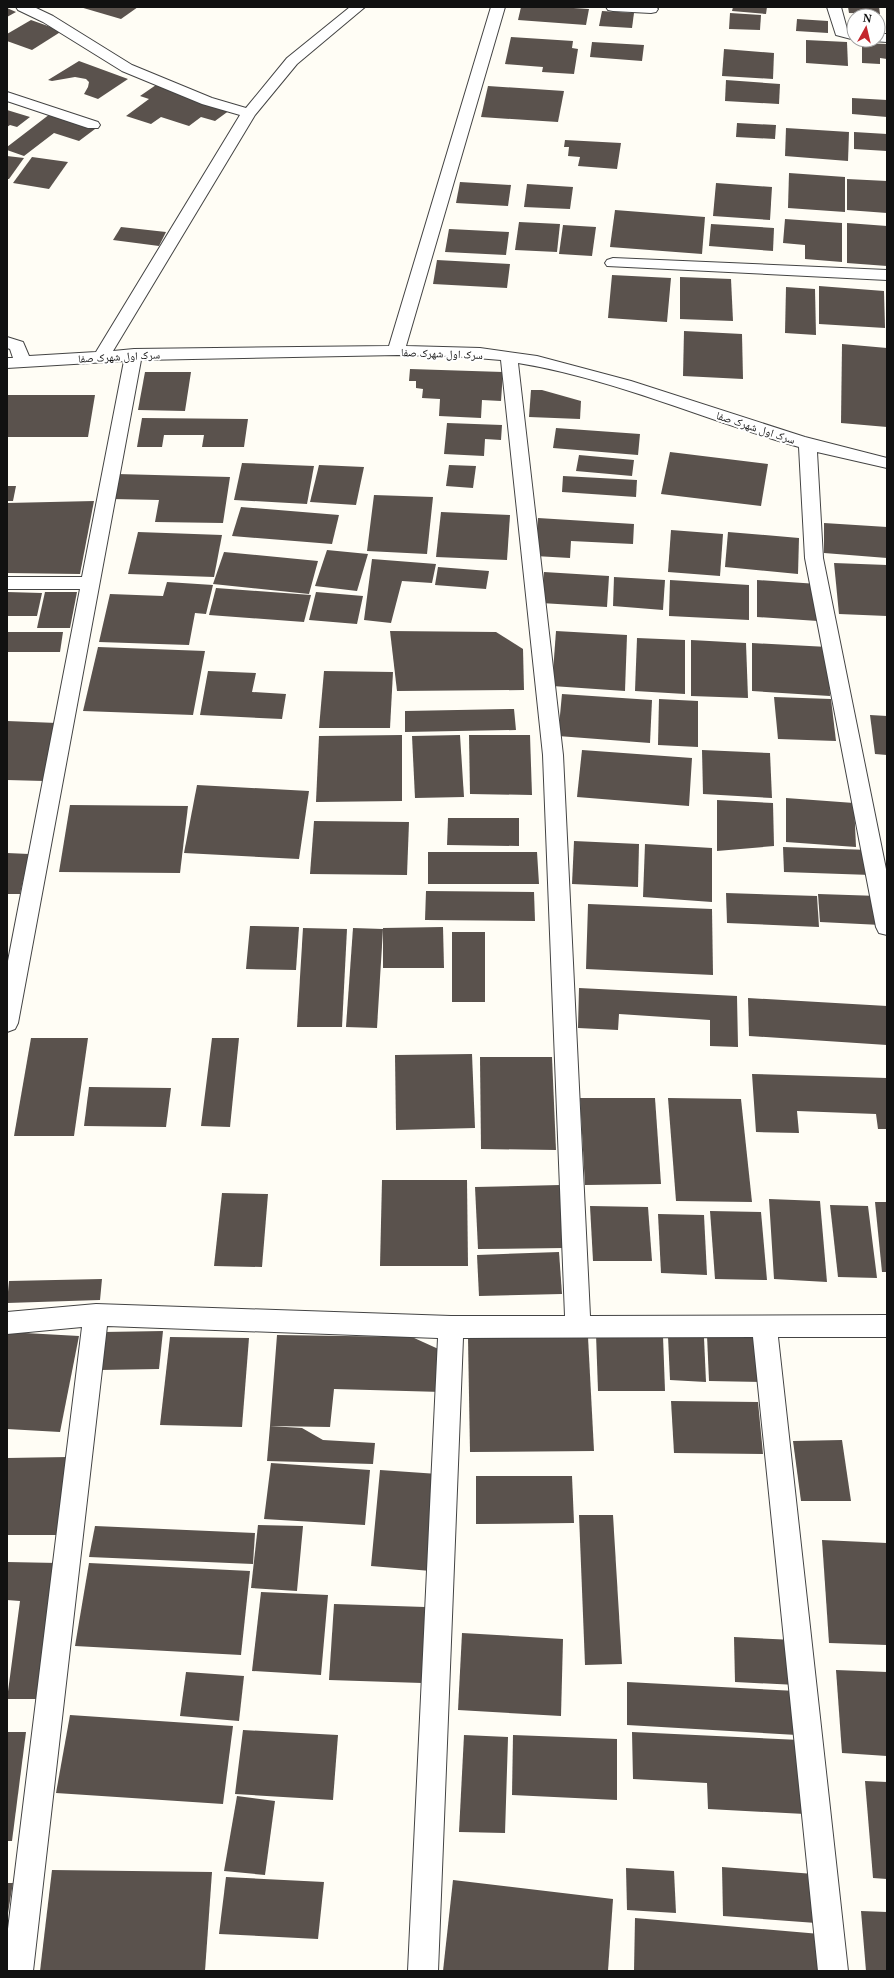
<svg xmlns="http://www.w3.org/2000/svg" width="894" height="1978" font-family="'Noto Serif','Noto Naskh Arabic',serif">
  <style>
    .building { fill: #5a524d }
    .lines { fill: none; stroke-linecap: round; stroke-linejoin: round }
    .minor-casing { stroke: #444; stroke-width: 2 }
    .minor { fill: #fff; fill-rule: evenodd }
    .labels { text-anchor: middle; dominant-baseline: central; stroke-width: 4; stroke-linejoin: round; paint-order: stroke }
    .far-street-label { font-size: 11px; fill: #111; stroke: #fff }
  </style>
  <rect width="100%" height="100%" fill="#fffdf5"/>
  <!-- building -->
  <g class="building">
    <path d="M80 7H138L121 19Z"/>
    <path d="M521 7H558L589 9 586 25 518 20Z"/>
    <path d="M733 7H767L766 14 732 11Z"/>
    <path d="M848 7H879L880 14 849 13Z"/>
    <path d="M7 8 16 12 7 17Z"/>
    <path d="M602 11 634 13 632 28 599 26Z"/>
    <path d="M730 13 761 15 760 30 729 29Z"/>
    <path d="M797 19 828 21V33L796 31Z"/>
    <path d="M31 20 62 31 32 50 7 41V34Z"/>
    <path d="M848 20H854V30H849Z"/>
    <path d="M511 37 573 41 572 48 578 49 574 74 542 72 543 67 505 64Z"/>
    <path d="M806 40 847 42 848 66 806 63Z"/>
    <path d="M592 42 644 45 642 61 590 57Z"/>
    <path d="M862 43 887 44V59L880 58V64L862 63Z"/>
    <path d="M724 49 774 53 773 79 722 76Z"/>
    <path d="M79 61 128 79 98 99 84 94 88 87 89 82 86 79 75 77 52 81 48 80Z"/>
    <path d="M726 80 780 84 779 104 725 101Z"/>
    <path d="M156 85 230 110 215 121 201 117 189 126 161 117 151 124 126 116 149 99 140 96Z"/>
    <path d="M488 86 564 91 558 122 481 117Z"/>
    <path d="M852 98 887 100V117L852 114Z"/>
    <path d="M7 110 30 117 17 127 10 125 7 127Z"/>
    <path d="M50 114 95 129 79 141 54 133 24 156 7 150V147Z"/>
    <path d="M737 123 776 125 775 139 736 137Z"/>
    <path d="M786 128 849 132 848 161 785 156Z"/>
    <path d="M854 132 887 134V151L854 149Z"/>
    <path d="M565 140 621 143 617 169 578 166 580 157 568 156 569 147H564Z"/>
    <path d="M7 156 24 158 9 179H7Z"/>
    <path d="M32 157 68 162 49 189 13 183Z"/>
    <path d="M789 173 845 177V212L788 208Z"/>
    <path d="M847 179 887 181V213L847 210Z"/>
    <path d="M460 182 511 185 508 206 456 203Z"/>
    <path d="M716 183 772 187 770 220 713 216Z"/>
    <path d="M527 184 573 187 570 209 524 207Z"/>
    <path d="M615 210 705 217 702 254 610 247Z"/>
    <path d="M785 219 842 223V262L805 259V245L783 243Z"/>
    <path d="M519 222 560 224 557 252 515 250Z"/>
    <path d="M847 223 887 226V266L847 263Z"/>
    <path d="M711 224 774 228 773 251 709 246Z"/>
    <path d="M563 225 596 227 592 256 559 254Z"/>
    <path d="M121 227 166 232 159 246 113 240Z"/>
    <path d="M449 229 509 232 506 255 445 252Z"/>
    <path d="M437 260 510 264 507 288 433 284Z"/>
    <path d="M612 275 671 278 667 322 608 318Z"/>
    <path d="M680 277 731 279 733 321 680 319Z"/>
    <path d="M819 286 884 291 885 328 819 324Z"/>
    <path d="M786 287 815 289 816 335 785 333Z"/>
    <path d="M684 331 742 334 743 379 683 376Z"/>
    <path d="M842 344 887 348V427L841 423Z"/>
    <path d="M410 369 503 372 501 401 482 400 481 418 439 416 440 399 422 398 423 389 416 388V381H409Z"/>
    <path d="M145 372H191L185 411 138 410Z"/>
    <path d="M531 390H542L581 401 580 419 529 417Z"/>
    <path d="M7 395H95L88 437H7Z"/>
    <path d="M142 418 248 419 244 447H202L204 435H164L162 447H137Z"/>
    <path d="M447 423 502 425 501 440 485 439 484 456 444 454Z"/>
    <path d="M556 428 640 434 638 455 553 448Z"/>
    <path d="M670 452 768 464 761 506 661 494Z"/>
    <path d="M579 455 634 460 632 476 576 471Z"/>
    <path d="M242 463 314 466 307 504 234 500Z"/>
    <path d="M319 465 364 467 356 505 310 502Z"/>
    <path d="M449 465 476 466 473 488 446 486Z"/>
    <path d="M117 474 230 477 223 523 155 522 159 500 112 499Z"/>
    <path d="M563 476 637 480 636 497 562 492Z"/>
    <path d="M7 486H16L13 501H7Z"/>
    <path d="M374 495 433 497 427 554 367 551Z"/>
    <path d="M94 501 80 574 7 573V503Z"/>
    <path d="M241 507 339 515 332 544 232 536Z"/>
    <path d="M441 512 510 515 507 560 436 557Z"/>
    <path d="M538 518 634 524 633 544 571 541 570 558 535 556Z"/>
    <path d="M824 523 887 527V558L824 553Z"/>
    <path d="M671 530 723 534 720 576 668 572Z"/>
    <path d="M138 532 222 535 214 577 128 574Z"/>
    <path d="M728 532 799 538 798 574 725 567Z"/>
    <path d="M327 550 368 554 357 591 315 586Z"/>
    <path d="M224 552 318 561 309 594 213 584Z"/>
    <path d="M372 559 436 564 432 583 402 581 391 623 364 620Z"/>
    <path d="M834 563 887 565V616L839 614Z"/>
    <path d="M438 567 489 571 486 589 435 585Z"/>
    <path d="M544 572 609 576 607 607 541 603Z"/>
    <path d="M614 577 665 580 663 610 613 606Z"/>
    <path d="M670 580 749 585V620L669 616Z"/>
    <path d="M757 580 818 584V621L757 617Z"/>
    <path d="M167 582 213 585 206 614 195 613 189 645 99 642 110 594 163 596Z"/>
    <path d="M216 588 311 595 304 622 209 615Z"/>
    <path d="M7 592 42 593 37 616H7Z"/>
    <path d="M45 592H77L70 628H37Z"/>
    <path d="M316 592 363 596 357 624 309 620Z"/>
    <path d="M390 631 496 632 523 649 524 690 397 691Z"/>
    <path d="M556 631 627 635 625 691 552 686Z"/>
    <path d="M7 632H63L60 652H7Z"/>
    <path d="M637 638 685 640V694L635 691Z"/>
    <path d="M691 640 746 643 748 698 691 696Z"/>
    <path d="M752 643 828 647 830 696 752 691Z"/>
    <path d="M98 647 205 651 193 715 83 711Z"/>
    <path d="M208 671 256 673 252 692 286 694 282 719 200 715Z"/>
    <path d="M324 671 393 672 390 728H319Z"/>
    <path d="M562 694 652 700 650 743 558 736Z"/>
    <path d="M774 697 831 699 836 741 778 739Z"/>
    <path d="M659 699 698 701V747L658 745Z"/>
    <path d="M514 709 516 730 405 732V711Z"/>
    <path d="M870 715 887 716V755L875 754Z"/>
    <path d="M7 721 57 723 44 781 7 780Z"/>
    <path d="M402 735V801L316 802 319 736Z"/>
    <path d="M460 735 464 797 415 798 412 736Z"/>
    <path d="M469 735H530L532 795 470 794Z"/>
    <path d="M582 750 692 758 689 806 577 797Z"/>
    <path d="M702 750 770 753 772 798 703 794Z"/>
    <path d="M197 785 309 791 299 859 184 853Z"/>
    <path d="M786 798 854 803 856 847 786 842Z"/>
    <path d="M717 800 773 803 774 846 717 851Z"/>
    <path d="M70 805 188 806 180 873 59 872Z"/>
    <path d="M448 818H519V846L447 845Z"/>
    <path d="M314 821 409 822 407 875 310 874Z"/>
    <path d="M574 841 639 844 638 887 572 884Z"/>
    <path d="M645 844 712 848V902L643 897Z"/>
    <path d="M783 847 869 850 871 875 784 872Z"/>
    <path d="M428 852H537L539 884H428Z"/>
    <path d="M7 853 29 854 20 894H7Z"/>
    <path d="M426 891 534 892 535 921 425 920Z"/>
    <path d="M726 893 817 896 819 927 727 923Z"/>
    <path d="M818 894 879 896 881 925 820 922Z"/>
    <path d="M588 904 712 909 713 975 586 969Z"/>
    <path d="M250 926 299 927 296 970 246 969Z"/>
    <path d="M443 927 444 968H383V928Z"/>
    <path d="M303 928 347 929 342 1027H297Z"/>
    <path d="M353 928 383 929 377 1028 346 1027Z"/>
    <rect x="452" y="932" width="33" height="70"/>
    <path d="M579 988 737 996 738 1047 710 1046V1020L619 1014 618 1030 578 1028Z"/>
    <path d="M748 998 887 1006V1045L749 1036Z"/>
    <path d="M31 1038H88L74 1136H14Z"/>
    <path d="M212 1038H239L230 1127 201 1126Z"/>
    <path d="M472 1054 475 1128 396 1130 395 1055Z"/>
    <path d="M480 1057H552L556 1150 481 1149Z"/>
    <path d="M752 1074 887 1078V1129H878L876 1114 797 1111 799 1133 756 1132Z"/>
    <path d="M89 1087 171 1088 166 1127 84 1126Z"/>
    <path d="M580 1098H655L661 1184 585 1185Z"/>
    <path d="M668 1098 741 1099 752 1202 676 1201Z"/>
    <path d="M382 1180H467L468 1266H380Z"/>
    <path d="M560 1185 564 1248 478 1249 475 1187Z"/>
    <path d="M222 1193 268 1194 262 1267 214 1266Z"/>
    <path d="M769 1199 820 1201 827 1282 774 1279Z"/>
    <path d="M875 1202H887V1272H882Z"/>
    <path d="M830 1205 868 1206 877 1278 838 1277Z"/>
    <path d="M590 1206 648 1207 652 1261H593Z"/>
    <path d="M710 1211 761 1212 767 1280 715 1279Z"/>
    <path d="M658 1214 704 1215 707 1275 661 1273Z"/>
    <path d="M559 1252 562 1294 479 1296 477 1255Z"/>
    <path d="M102 1279 100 1300 7 1303 9 1281Z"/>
    <path d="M163 1331 159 1369 100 1370 104 1332Z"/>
    <path d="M7 1332 79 1336 60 1432 7 1429Z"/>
    <path d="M596 1334 663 1336 665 1391H598Z"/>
    <path d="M277 1335 412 1337 445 1352 442 1392 334 1389 330 1427 270 1426Z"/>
    <path d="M707 1335 758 1336 762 1382 709 1381Z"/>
    <path d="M668 1336 704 1338 706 1382 670 1380Z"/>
    <path d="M170 1337 249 1338 242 1427 160 1425Z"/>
    <path d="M588 1337 594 1451 470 1452 468 1338Z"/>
    <path d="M671 1401 758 1402 763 1454 674 1453Z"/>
    <path d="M270 1426 302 1428 323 1440 375 1443 373 1464 267 1461Z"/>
    <path d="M842 1440 851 1501H801L793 1441Z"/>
    <path d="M69 1457 60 1535H7V1458Z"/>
    <path d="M271 1463 370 1470 365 1525 264 1519Z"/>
    <path d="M380 1470 438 1474 431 1571 371 1566Z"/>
    <path d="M476 1476H572L574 1523 476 1524Z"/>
    <path d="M579 1515H613L622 1664 585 1665Z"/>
    <path d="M258 1525 303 1526 297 1591 251 1588Z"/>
    <path d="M95 1526 255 1533 253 1564 89 1557Z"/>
    <path d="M822 1540 887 1543V1645L829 1643Z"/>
    <path d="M7 1562 58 1563 41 1699H7L20 1601 7 1600Z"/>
    <path d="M89 1563 250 1571 241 1655 75 1646Z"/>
    <path d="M261 1592 328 1595 321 1675 252 1671Z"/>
    <path d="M334 1604 425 1607 422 1683 329 1680Z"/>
    <path d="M462 1633 563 1639 561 1716 458 1710Z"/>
    <path d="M734 1637 794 1640 797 1685 735 1682Z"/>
    <path d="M836 1670 887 1672V1756L842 1753Z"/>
    <path d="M186 1672 244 1676 239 1721 180 1716Z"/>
    <path d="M627 1682 796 1691 797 1735 627 1725Z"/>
    <path d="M70 1715 233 1726 223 1804 56 1793Z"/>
    <path d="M243 1730 338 1735 333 1800 235 1794Z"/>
    <path d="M7 1732H26L12 1841H7Z"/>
    <path d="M632 1732 800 1740 805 1814 708 1809 707 1783 633 1779Z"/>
    <path d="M464 1735 508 1737 505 1833 459 1832Z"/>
    <path d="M513 1735 617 1739V1800L512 1795Z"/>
    <path d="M865 1781 887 1782V1879L873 1878Z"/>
    <path d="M237 1796 275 1801 265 1875 224 1871Z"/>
    <path d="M722 1867 814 1874 816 1923 723 1916Z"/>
    <path d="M626 1868 674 1871 676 1913 627 1910Z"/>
    <path d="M52 1870 212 1872 205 1971H40Z"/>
    <path d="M226 1877 324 1882 318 1939 219 1934Z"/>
    <path d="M453 1880 613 1899 608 1971H443Z"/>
    <path d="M7 1883H13L8 1913H7Z"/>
    <path d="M861 1911 887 1912V1971H866Z"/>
    <path d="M635 1918 820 1934 821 1971H634Z"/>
  </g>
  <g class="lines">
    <defs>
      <g id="minor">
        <path d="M16 7H34L53 16 132 65 212 98 246 108 287 58 350 7H365L297 64 255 115 113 351 134 349 389 346 491 7H505L406 346 480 348 537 356 631 381 805 437 887 458V468L817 452 823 558 887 874V935L879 933 876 927 805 558 799 447C705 420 615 379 518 363L563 755 590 1316 887 1315V1337H778L848 1971H818L753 1337 463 1338 438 1971H408L438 1338 107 1326 33 1971H7V1937L82 1327 7 1334V1312L96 1304 451 1316H565L543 755 501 360 452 356 398 355 141 360 18 1023 15 1029 7 1032V966L80 589H7V577H82L124 361 7 368V358H13L10 349 7 348V337L23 342 29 356 96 352 240 115 202 104 122 71 43 22 18 10Z"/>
        <path d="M606 7H656L658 9 656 12 651 13 613 11 608 10Z"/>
        <path d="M827 7H841L847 29 854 32 855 40 836 35Z"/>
        <path d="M878 34H887V42L873 41 878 40Z"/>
        <path d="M7 92 98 122 100 125 98 128H88L7 101Z"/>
        <path d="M613 258 887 270V280L607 266 605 263 607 260Z"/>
      </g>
    </defs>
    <!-- minor casing -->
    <use href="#minor" class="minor-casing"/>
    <!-- minor -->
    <use href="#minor" class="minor"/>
  </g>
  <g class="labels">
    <!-- far-street labels -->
    <g class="far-street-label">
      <text transform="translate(442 353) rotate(2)">سرک اول شهرک صفا</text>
      <text transform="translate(119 356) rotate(-3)">سرک اول شهرک صفا</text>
      <text transform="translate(756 427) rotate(18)">سرک اول شهرک صفا</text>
    </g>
  </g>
  <!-- border -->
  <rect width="894" height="1978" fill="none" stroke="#111111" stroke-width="16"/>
  <!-- north arrow -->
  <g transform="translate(866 28) rotate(8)"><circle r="19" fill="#ffffff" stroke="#a0a0a0"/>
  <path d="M0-3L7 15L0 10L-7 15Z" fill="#c4262e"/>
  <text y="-6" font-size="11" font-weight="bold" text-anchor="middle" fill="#111111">N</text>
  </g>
</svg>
